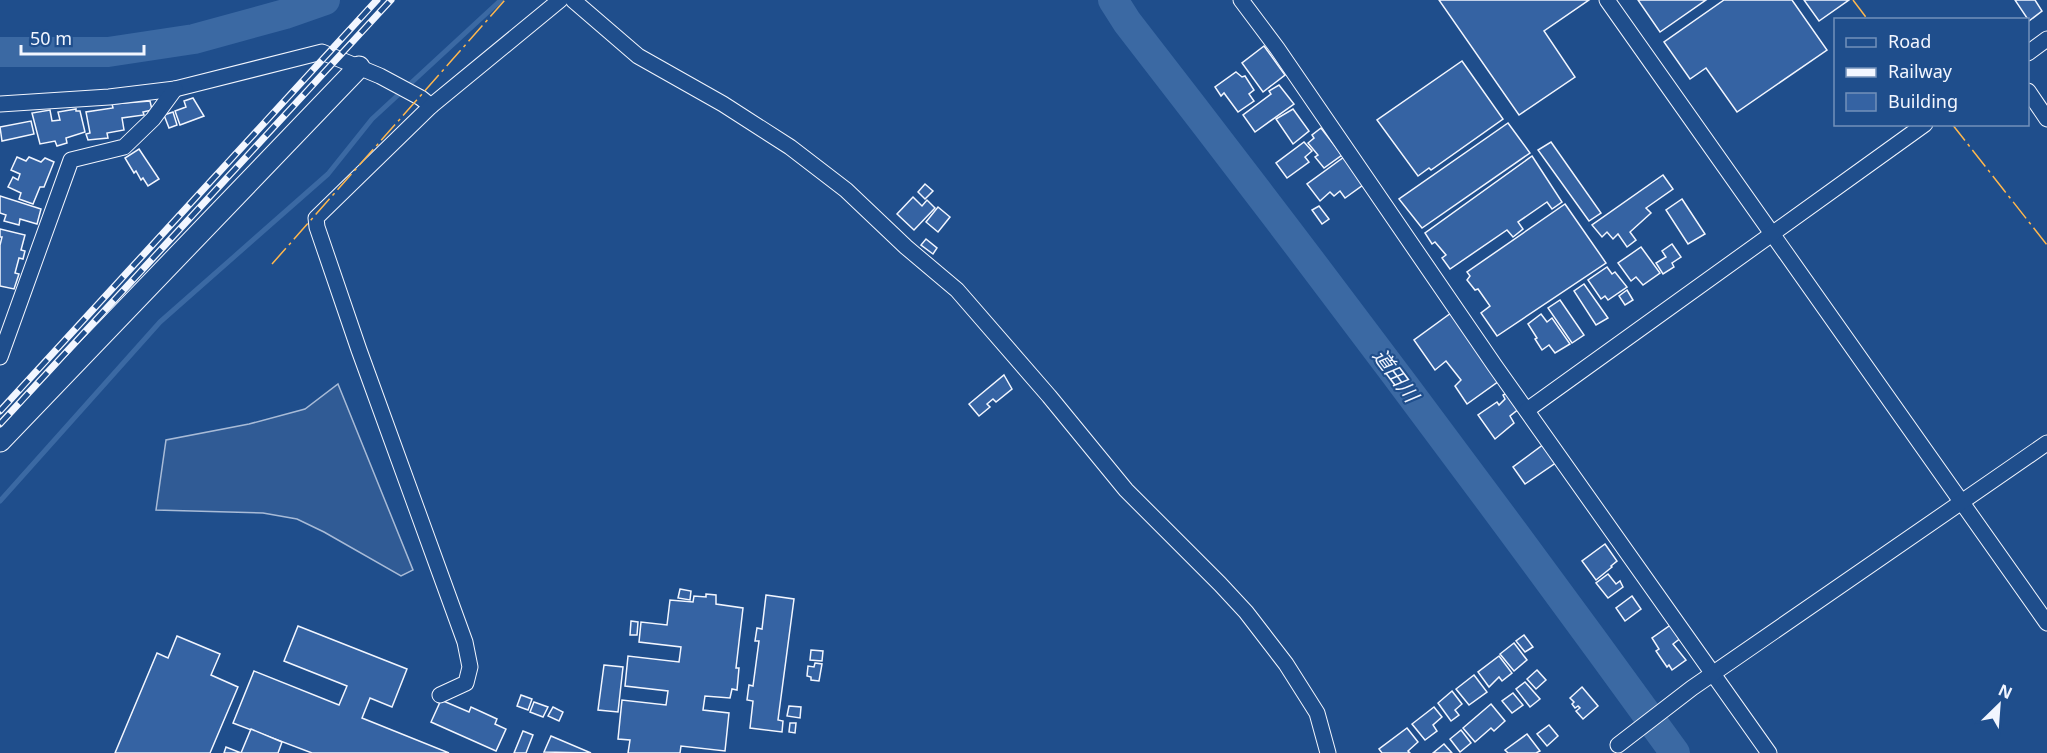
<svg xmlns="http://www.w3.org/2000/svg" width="2047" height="753" font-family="'Noto Sans','Noto Sans JP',sans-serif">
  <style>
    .parking { fill: #305b95; stroke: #a8bbd7; stroke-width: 1.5 }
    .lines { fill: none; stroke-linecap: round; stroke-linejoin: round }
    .stream { stroke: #3b69a3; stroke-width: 5 }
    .river { stroke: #3b69a3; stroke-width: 30 }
    .building { fill: #3563a3; stroke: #f2f6ff; stroke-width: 1.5 }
    .street-casing { stroke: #f2f6ff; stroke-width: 17 }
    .secondary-casing { stroke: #f2f6ff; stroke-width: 23 }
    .street { stroke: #1f4e8c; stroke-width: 15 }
    .secondary { stroke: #1f4e8c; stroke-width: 21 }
    .rail-casing { stroke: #f2f6ff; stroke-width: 7 }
    .rail { stroke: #1f4e8c; stroke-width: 4.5; stroke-dasharray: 14; stroke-linecap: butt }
    .power { stroke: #ffb74d; stroke-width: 1.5; stroke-dasharray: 21 4.5 3 4.5; stroke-linecap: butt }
    .labels { text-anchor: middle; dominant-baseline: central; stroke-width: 4.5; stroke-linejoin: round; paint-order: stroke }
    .water-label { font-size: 20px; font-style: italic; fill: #f2f6ff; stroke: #1f4e8c }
  </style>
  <rect width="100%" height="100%" fill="#1f4e8c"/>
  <!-- parking -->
  <path class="parking" d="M338 384 413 570 401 576 324 532 297 519 263 513 156 510 166 440 249 424 305 409Z"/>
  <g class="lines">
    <!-- stream -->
    <path class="stream" d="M0 501 160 322 328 174 372 119 501 0"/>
    <!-- river -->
    <g class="river">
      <path d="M1113 0 1127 22C1314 263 1496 506 1675 753"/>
      <path d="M0 52H108L194 39 285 14 325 0"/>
    </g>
  </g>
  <!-- building -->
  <g class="building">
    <path d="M1439 0H1589L1544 31 1575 77 1519 115Z"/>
    <path d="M1638 0H1706L1660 32Z"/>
    <path d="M1724 0H1792L1827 50 1737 112 1706 68 1690 79 1664 42Z"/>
    <path d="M1804 0H1849L1819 21Z"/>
    <path d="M2015 0H2035L2042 11 2029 21Z"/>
    <path d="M1264 46 1285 75 1263 92 1242 63Z"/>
    <path d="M1462 61 1503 119 1431 170 1429 168 1418 176 1377 120Z"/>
    <path d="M1236 72 1242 77 1245 76 1254 90 1249 94 1254 101 1238 112 1224 93 1221 96 1215 87Z"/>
    <path d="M1279 85 1294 104 1255 132 1243 115 1271 94 1269 91Z"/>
    <path d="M193 98 204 116 180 125 175 111 186 107 184 101Z"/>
    <path d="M150 101 152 110 143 112 144 115 122 118 124 130 107 133 108 138 88 140 86 134 90 133 86 112 113 108 112 104Z"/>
    <path d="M76 109V111H80L85 132 66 138 67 143 57 146 55 141 40 144 32 113 50 110 52 121 60 120 58 112Z"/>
    <path d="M1293 109 1309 131 1293 144 1276 119Z"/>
    <path d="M173 112 177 125 169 128 164 115Z"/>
    <path d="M31 121 34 134 2 141 0 127Z"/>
    <path d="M1508 123 1530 153 1422 228 1399 199Z"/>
    <path d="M1321 128 1342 155 1324 168 1315 157 1318 155 1308 143 1314 138 1312 135Z"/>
    <path d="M1304 142 1312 151 1305 157 1309 162 1287 178 1276 163Z"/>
    <path d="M1551 142 1601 213 1589 221 1538 150Z"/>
    <path d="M139 149 159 179 148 186 143 178 141 180 136 171 134 173 125 158Z"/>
    <path d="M1532 156 1562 202 1552 209 1547 202 1518 222 1523 229 1513 237 1507 230 1450 269 1442 258 1446 255 1435 242 1432 244 1425 233Z"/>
    <path d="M17 157 26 161 29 157 41 162 45 158 54 162 44 187H40L33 204 19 199 21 193 8 187 13 177 18 180 20 174 11 170Z"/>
    <path d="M1344 157 1363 185 1345 198 1340 191 1334 196 1330 192 1320 201 1307 184Z"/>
    <path d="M1663 175 1673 189 1646 208 1651 213 1630 232 1636 240 1627 247 1618 234 1613 239 1607 232 1602 237 1592 225Z"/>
    <path d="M925 184 933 191 925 199 918 192Z"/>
    <path d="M0 196 41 209 37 224 20 219 19 225 4 221 6 215 0 213Z"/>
    <path d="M913 197 922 206 927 200 935 208 914 230 897 214Z"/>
    <path d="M1682 199 1705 234 1688 244 1666 210Z"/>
    <path d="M1565 204 1606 263 1497 336 1481 313 1490 306 1478 289 1475 290 1467 280 1470 276 1467 272Z"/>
    <path d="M1319 206 1329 219 1322 224 1312 210Z"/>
    <path d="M938 207 950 217 938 232 926 222Z"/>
    <path d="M0 229 25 235 21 250 25 251 23 259 19 258 15 273 19 274 14 289 0 286V245L2 237H0Z"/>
    <path d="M926 239 937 248 933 254 921 245Z"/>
    <path d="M1672 244 1681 257 1672 263 1674 267 1663 274 1656 263 1666 257 1662 251Z"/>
    <path d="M1641 247 1660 273 1643 285 1636 277 1631 281 1618 263Z"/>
    <path d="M1607 267 1612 274 1615 272 1627 287 1608 300 1605 296 1601 299 1588 280Z"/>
    <path d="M1584 284 1608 318 1596 325 1574 291Z"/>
    <path d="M1627 290 1633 300 1625 305 1619 296Z"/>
    <path d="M1560 300 1584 335 1572 343 1548 308Z"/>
    <path d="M1451 313 1499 381 1467 404 1455 386 1461 380 1446 361 1435 370 1414 340Z"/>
    <path d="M1541 314 1547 322 1552 318 1570 344 1555 353 1549 345 1542 350 1535 339 1537 338 1528 324Z"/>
    <path d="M1004 375 1012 389 996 402 993 399 987 404 990 407 979 416 969 404Z"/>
    <path d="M1509 392 1520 408 1510 416 1514 423 1495 439 1478 415 1497 402 1499 405 1505 399 1503 395Z"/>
    <path d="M1544 444 1557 462 1525 484 1513 467Z"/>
    <path d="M1605 544 1617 561 1611 566 1612 567 1596 580 1582 561Z"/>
    <path d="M1608 574 1616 584 1620 581 1623 587 1608 598 1596 583Z"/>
    <path d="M680 589 691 591 690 600 678 598Z"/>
    <path d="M706 594 716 595V604L743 608 736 668H739L737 690 732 689 730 698 705 696 703 710 729 713 725 751 681 746 680 753H628L630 740 618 739 622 700 666 705 668 691 625 686 628 656 679 662 681 647 639 642 641 622 667 625 670 600 693 602 694 596 706 597Z"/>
    <path d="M766 595 794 599 778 720 783 721 782 732 750 728 753 701 747 700 749 685 753 686 759 641H755L757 628 762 629Z"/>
    <path d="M1632 596 1641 609 1625 621 1616 608Z"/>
    <path d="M631 621 638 622 637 635H630Z"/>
    <path d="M1672 624 1682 637 1673 644 1686 660 1672 670 1669 665 1667 667 1656 651 1659 649 1652 638Z"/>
    <path d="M298 626 407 669 392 707 370 698 362 718 449 753H312L233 723 254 671 339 705 347 686 284 661Z"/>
    <path d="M1524 635 1533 647 1525 652 1516 641Z"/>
    <path d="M177 636 220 654 211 675 238 687 210 753H115L157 653 168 658Z"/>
    <path d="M1514 643 1527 660 1514 671 1500 654Z"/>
    <path d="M811 650 823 651 822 661 810 660Z"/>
    <path d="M1499 656 1512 673 1502 681 1499 677 1489 687 1478 672Z"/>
    <path d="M815 663 822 664 819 681 811 680V677L807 676 808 666 814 667Z"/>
    <path d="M604 665 623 667 618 712 598 710Z"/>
    <path d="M1537 670 1546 680 1536 689 1527 679Z"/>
    <path d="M1474 675 1487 692 1469 705 1456 689Z"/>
    <path d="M1525 682 1540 699 1530 707 1516 689Z"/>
    <path d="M1582 687 1598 706 1583 719 1576 711 1580 708 1578 706 1575 708 1572 704 1574 702 1570 698Z"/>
    <path d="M1452 691 1462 704 1455 710 1459 715 1451 721 1438 703Z"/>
    <path d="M1513 693 1523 705 1512 713 1502 701Z"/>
    <path d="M521 695 532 699 528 710 517 706Z"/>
    <path d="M441 700 469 712 471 707 497 719 495 724 506 729 496 751 431 722Z"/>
    <path d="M534 702 548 707 543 717 530 712Z"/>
    <path d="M1491 704 1505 721 1494 731 1491 728 1475 742 1463 728Z"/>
    <path d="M789 706 801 707 800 718 787 716Z"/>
    <path d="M553 707 563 712 559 721 548 716Z"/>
    <path d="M1434 707 1442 717 1433 725 1437 731 1425 740 1412 724Z"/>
    <path d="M790 723H796L795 733 789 732Z"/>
    <path d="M1549 725 1558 736 1547 746 1537 734Z"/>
    <path d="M1407 728 1418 742 1408 751 1410 753H1382L1379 749Z"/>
    <path d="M251 729 282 742 278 753H224L226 747 241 753Z"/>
    <path d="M1461 730 1471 743 1460 752 1450 739Z"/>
    <path d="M523 731 533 735 526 753H514Z"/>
    <path d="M1527 734 1540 751 1536 753H1508L1505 750Z"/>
    <path d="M551 736 591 753 544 752Z"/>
    <path d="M1444 744 1452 753H1433Z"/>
  </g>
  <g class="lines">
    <defs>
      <g id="street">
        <path d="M573 0 638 56 723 104 790 147 846 190 906 247 957 290 1049 396 1126 490 1220 584 1246 612 1286 664 1317 713 1328 753"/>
        <path d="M1241 0 1277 48 1495 366 1769 753"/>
        <path d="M1607 0 2047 623"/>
        <path d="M2028 53 2047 39"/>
        <path d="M2028 91 2047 119"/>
        <path d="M0 104 109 97 175 89 322 52 380 76 421 98 431 106"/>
        <path d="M0 357 71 160 124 147 153 119 175 89"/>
        <path d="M1527 410 1925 124"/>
        <path d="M440 695 466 683 470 667 465 642 359 350 317 227 316 218 431 106 560 0"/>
        <path d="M1618 745 1692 688 2047 443"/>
      </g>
      <path id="secondary" d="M0 441 359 67"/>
    </defs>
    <!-- street casing -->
    <use href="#street" class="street-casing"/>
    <!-- secondary casing -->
    <use href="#secondary" class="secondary-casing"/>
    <!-- street -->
    <use href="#street" class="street"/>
    <!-- secondary -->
    <use href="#secondary" class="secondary"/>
    <defs>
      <g id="rail">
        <path d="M0 411 377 0"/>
        <path d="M0 424 391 0"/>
      </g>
    </defs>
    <!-- rail casing -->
    <use href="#rail" class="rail-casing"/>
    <!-- rail -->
    <use href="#rail" class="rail"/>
    <!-- power -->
    <g class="power">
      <path d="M1853 0 1868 20"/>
      <path d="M1952 124 2047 245"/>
      <path d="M272 264 505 0"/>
    </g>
  </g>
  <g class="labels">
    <!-- water labels -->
    <g class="water-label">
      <text transform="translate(1396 375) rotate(53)">道田川</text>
    </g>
  </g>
  <!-- legend -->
  <rect x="1834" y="18" width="195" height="108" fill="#1f4e8c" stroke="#7391ba" stroke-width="1.5"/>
  <rect x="1846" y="38" width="30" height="9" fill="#1f4e8c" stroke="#7391ba" stroke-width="1.5"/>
  <text x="1888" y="48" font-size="18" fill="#f2f6ff">Road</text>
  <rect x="1846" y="68" width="30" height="9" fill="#f2f6ff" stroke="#7391ba" stroke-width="1.5"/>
  <text x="1888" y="78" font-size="18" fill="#f2f6ff">Railway</text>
  <rect x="1846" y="93" width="30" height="18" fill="#3563a3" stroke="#7391ba" stroke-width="1.5"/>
  <text x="1888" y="108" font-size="18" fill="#f2f6ff">Building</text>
  <!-- north arrow -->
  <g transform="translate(1999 705) rotate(25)" stroke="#1f4e8c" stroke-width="4.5" paint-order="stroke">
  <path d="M0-4.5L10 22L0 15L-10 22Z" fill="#f2f6ff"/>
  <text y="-9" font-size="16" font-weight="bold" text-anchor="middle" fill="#f2f6ff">N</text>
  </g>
  <!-- scale -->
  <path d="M21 45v9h123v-9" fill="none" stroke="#f2f6ff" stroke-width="3"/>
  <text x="30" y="45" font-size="18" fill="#f2f6ff" stroke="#1f4e8c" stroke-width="4.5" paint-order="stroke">50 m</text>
</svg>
